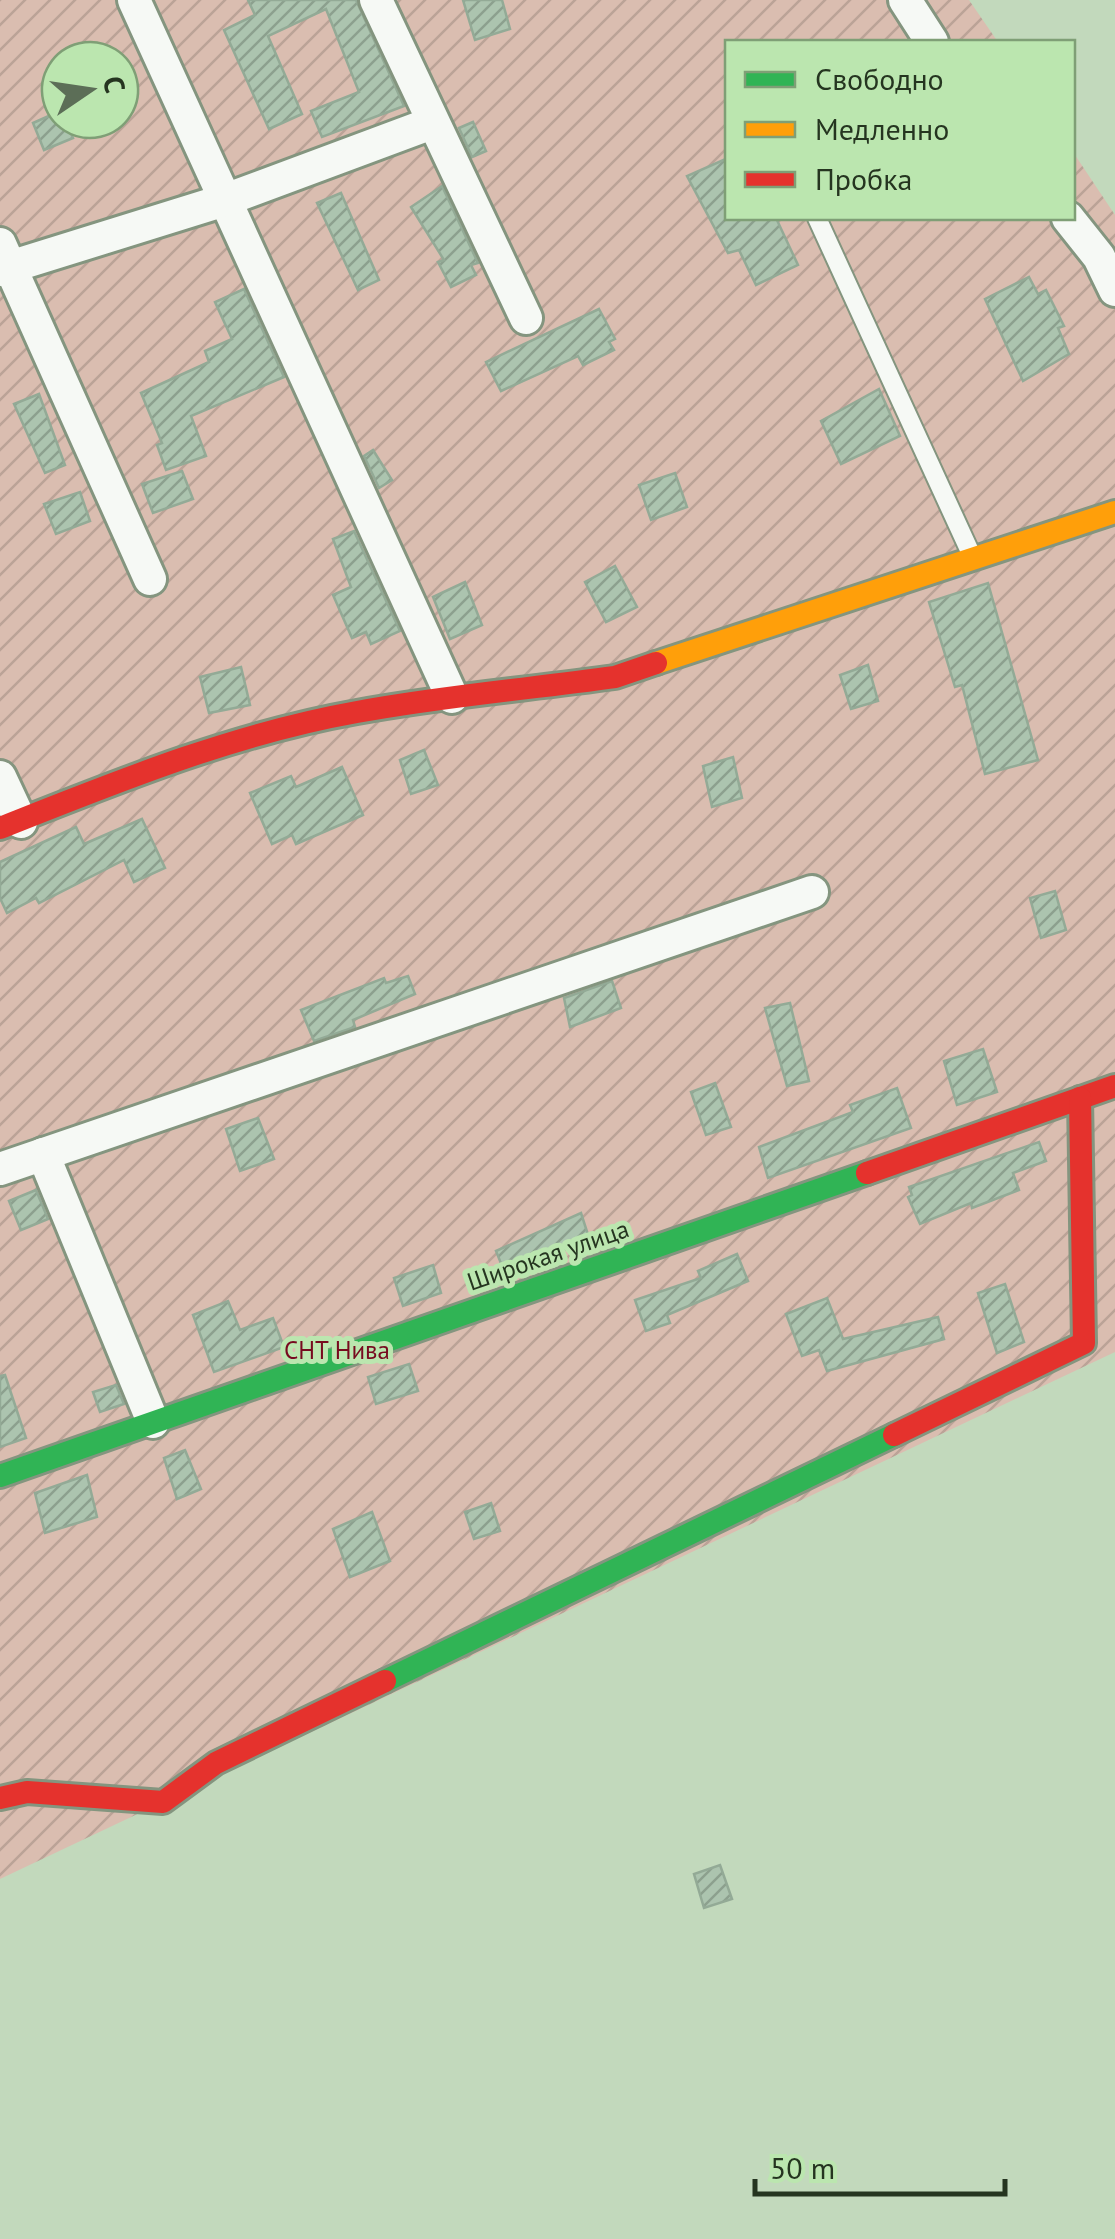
<svg xmlns="http://www.w3.org/2000/svg" width="1115" height="2239" font-family="'PT Sans',sans-serif">
  <style>
    .garden { fill: url(#garden-furrows); fill-rule: evenodd }
    .building { fill: url(#building-hatch); stroke: #93aa96; stroke-width: 2.5 }
    .lines { fill: none; stroke-linecap: round; stroke-linejoin: round }
    .lane-casing { stroke: #84957f; stroke-width: 22 }
    .street-casing { stroke: #84957f; stroke-width: 38 }
    .fast-casing { stroke: #84957f; stroke-width: 28 }
    .slow-casing { stroke: #84957f; stroke-width: 28 }
    .jam-casing { stroke: #84957f; stroke-width: 28 }
    .lane { stroke: #f6f9f5; stroke-width: 18 }
    .street { stroke: #f6f9f5; stroke-width: 32 }
    .fast { stroke: #30b455; stroke-width: 22 }
    .slow { stroke: #ff9f0a; stroke-width: 22 }
    .jam { stroke: #e5322d; stroke-width: 22 }
    .labels { text-anchor: middle; dominant-baseline: central; stroke-width: 10; stroke-linejoin: round; paint-order: stroke }
    .street-label { font-size: 25px; fill: #253520; stroke: #bbe6af }
    .park-label { font-size: 25px; fill: #770a1f; stroke: #bbe6af }
  </style>
  <defs>
    <pattern id="garden-furrows" width="10" height="10" patternUnits="userSpaceOnUse" patternTransform="scale(2.5)"><rect width="10" height="10" fill="#dabdb0"/><path d="M-1 1l2-2M0 10L10 0M9 11l2-2" fill="none" stroke="#bba397"/></pattern>
    <pattern id="building-hatch" width="6" height="6" patternUnits="userSpaceOnUse" patternTransform="scale(2.5)"><rect width="6" height="6" fill="#acc4af"/><path d="M-1 1l2-2M0 6l6-6M5 7l2-2" fill="none" stroke="#8ca08e"/></pattern>
  </defs>
  <rect width="100%" height="100%" fill="#c2d9bc"/>
  <!-- garden -->
  <path class="garden" d="M0 0H969L998 42H728V218H1072L1073 152 1115 215V1352L0 1879ZM60 60H120V120H60Z"/>
  <!-- building -->
  <g class="building">
    <path d="M248 0H356L404 106 322 137 311 111 359 92 326 9 268 36 302 114 269 129 224 30 255 15Z"/>
    <path d="M463 0H502L510 29 475 40Z"/>
    <path d="M60 111V120H65L73 138 44 150 33 123Z"/>
    <path d="M473 122 486 151 472 157 459 128Z"/>
    <path d="M728 158V218H776L798 265 756 285 739 250 728 253 687 176Z"/>
    <path d="M442 186 478 263 471 265 476 275 451 287 438 262 444 260 411 207Z"/>
    <path d="M341 193 379 280 358 290 317 203Z"/>
    <path d="M1029 277 1038 294 1046 290 1064 326 1058 328 1069 354 1023 381 985 299Z"/>
    <path d="M244 289 284 377 191 416 206 456 166 470 157 445 162 443 141 393 209 362 205 351 232 339 215 302Z"/>
    <path d="M599 309 615 339 609 342 614 350 583 365 578 356 501 391 486 362Z"/>
    <path d="M879 389 900 436 841 464 821 421Z"/>
    <path d="M39 394 65 465 45 473 14 404Z"/>
    <path d="M373 450 392 480 379 488 364 456Z"/>
    <path d="M182 471 193 499 153 513 142 484Z"/>
    <path d="M675 473 687 507 651 520 639 485Z"/>
    <path d="M80 492 90 521 56 534 44 504Z"/>
    <path d="M354 531 400 631 371 644 366 632 352 638 333 595 351 587 333 539Z"/>
    <path d="M615 566 637 607 606 622 585 582Z"/>
    <path d="M465 582 482 625 450 639 433 597Z"/>
    <path d="M988 583 1038 760 985 774 962 685 955 687 929 602Z"/>
    <path d="M868 665 878 701 851 709 840 675Z"/>
    <path d="M241 667 250 705 209 713 200 677Z"/>
    <path d="M424 750 438 785 411 794 400 760Z"/>
    <path d="M733 757 742 798 712 807 703 766Z"/>
    <path d="M342 767 363 815 296 844 292 835 272 844 250 793 291 776 296 787Z"/>
    <path d="M142 819 165 868 134 882 124 860 39 903 36 898 7 913 0 898V862L76 827 84 844Z"/>
    <path d="M1055 891 1066 930 1041 938 1030 898Z"/>
    <path d="M408 976 415 994 353 1020 355 1027 314 1041 301 1010 384 978 386 983Z"/>
    <path d="M612 981 621 1008 570 1027 564 998Z"/>
    <path d="M790 1003 809 1081 787 1086 765 1008Z"/>
    <path d="M983 1049 997 1092 957 1105 944 1061Z"/>
    <path d="M715 1083 731 1127 706 1135 691 1092Z"/>
    <path d="M897 1088 911 1128 768 1178 759 1147 853 1112 850 1105Z"/>
    <path d="M258 1118 274 1159 240 1171 226 1129Z"/>
    <path d="M1039 1142 1046 1161 1013 1173 1019 1190 972 1208 971 1203 920 1224 908 1197 912 1195 909 1187Z"/>
    <path d="M36 1190 48 1219 21 1230 9 1201Z"/>
    <path d="M581 1213 590 1241 504 1271 496 1251Z"/>
    <path d="M737 1254 748 1281 667 1315 670 1323 646 1331 635 1300 701 1278 698 1271Z"/>
    <path d="M433 1265 441 1293 403 1306 394 1278Z"/>
    <path d="M1005 1284 1024 1342 997 1353 978 1293Z"/>
    <path d="M827 1298 843 1339 938 1317 944 1339 827 1371 819 1350 802 1356 786 1314Z"/>
    <path d="M228 1301 240 1330 273 1318 284 1347 214 1372 193 1315Z"/>
    <path d="M409 1364 418 1391 376 1404 368 1377Z"/>
    <path d="M5 1375 26 1438 0 1447V1376Z"/>
    <path d="M116 1385 124 1404 100 1412 93 1392Z"/>
    <path d="M185 1450 201 1489 177 1499 164 1458Z"/>
    <path d="M87 1475 97 1517 45 1533 35 1493Z"/>
    <path d="M491 1503 500 1531 474 1539 465 1512Z"/>
    <path d="M372 1512 390 1561 350 1577 333 1529Z"/>
    <path d="M720 1865 732 1899 704 1908 694 1874Z"/>
  </g>
  <g class="lines">
    <defs>
      <path id="lane" d="M817 218 972 556"/>
      <g id="street">
        <path d="M134 0 452 697"/>
        <path d="M376 0 526 318"/>
        <path d="M905 0 932 42"/>
        <path d="M1068 218 1099 257 1115 290"/>
        <path d="M0 244 150 579"/>
        <path d="M0 270 225 200 432 123"/>
        <path d="M0 777 21 822"/>
        <path d="M43 1154 153 1422"/>
        <path d="M0 1169 812 892"/>
      </g>
      <g id="fast">
        <path d="M0 1476 867 1173"/>
        <path d="M385 1681 894 1435"/>
      </g>
      <path id="slow" d="M656 663 1115 512"/>
      <g id="jam">
        <path d="M0 828C116 782 233 734 357 712 442 696 529 689 615 677L656 663"/>
        <path d="M867 1173 1115 1086"/>
        <path d="M894 1435 1084 1343 1080 1098"/>
        <path d="M0 1798 27 1792 163 1802 216 1763 385 1681"/>
      </g>
    </defs>
    <!-- lane casing -->
    <use href="#lane" class="lane-casing"/>
    <!-- street casing -->
    <use href="#street" class="street-casing"/>
    <!-- fast casing -->
    <use href="#fast" class="fast-casing"/>
    <!-- slow casing -->
    <use href="#slow" class="slow-casing"/>
    <!-- jam casing -->
    <use href="#jam" class="jam-casing"/>
    <!-- lane -->
    <use href="#lane" class="lane"/>
    <!-- street -->
    <use href="#street" class="street"/>
    <!-- fast -->
    <use href="#fast" class="fast"/>
    <!-- slow -->
    <use href="#slow" class="slow"/>
    <!-- jam -->
    <use href="#jam" class="jam"/>
  </g>
  <g class="labels">
    <!-- street labels -->
    <g class="street-label">
      <text transform="translate(548 1255) rotate(-19)">Широкая улица</text>
    </g>
    <!-- park labels -->
    <g class="park-label">
      <text x="337" y="1350">СНТ Нива</text>
    </g>
  </g>
  <!-- legend -->
  <rect x="725" y="40" width="350" height="180" fill="#bbe6af" stroke="#7f9f76" stroke-width="2.5"/>
  <rect x="745" y="72" width="50" height="15" fill="#30b455" stroke="#7f9f76" stroke-width="2.5"/>
  <text x="815" y="90" font-size="30" fill="#253520">Свободно</text>
  <rect x="745" y="122" width="50" height="15" fill="#ff9f0a" stroke="#7f9f76" stroke-width="2.5"/>
  <text x="815" y="140" font-size="30" fill="#253520">Медленно</text>
  <rect x="745" y="172" width="50" height="15" fill="#e5322d" stroke="#7f9f76" stroke-width="2.5"/>
  <text x="815" y="190" font-size="30" fill="#253520">Пробка</text>
  <!-- north arrow -->
  <g transform="translate(90 90) rotate(77)"><circle r="48" fill="#bbe6af" stroke="#7f9f76" stroke-width="2.5"/>
  <path d="M0-8L18 38L0 25L-18 38Z" fill="#5c6e57"/>
  <text y="-15" font-size="28" font-weight="bold" text-anchor="middle" fill="#253520">С</text>
  </g>
  <!-- scale -->
  <path d="M755 2179v15h250v-15" fill="none" stroke="#253520" stroke-width="5"/>
  <text x="770" y="2179" font-size="30" fill="#253520" stroke="#bbe6af" stroke-width="8" paint-order="stroke">50 m</text>
</svg>
